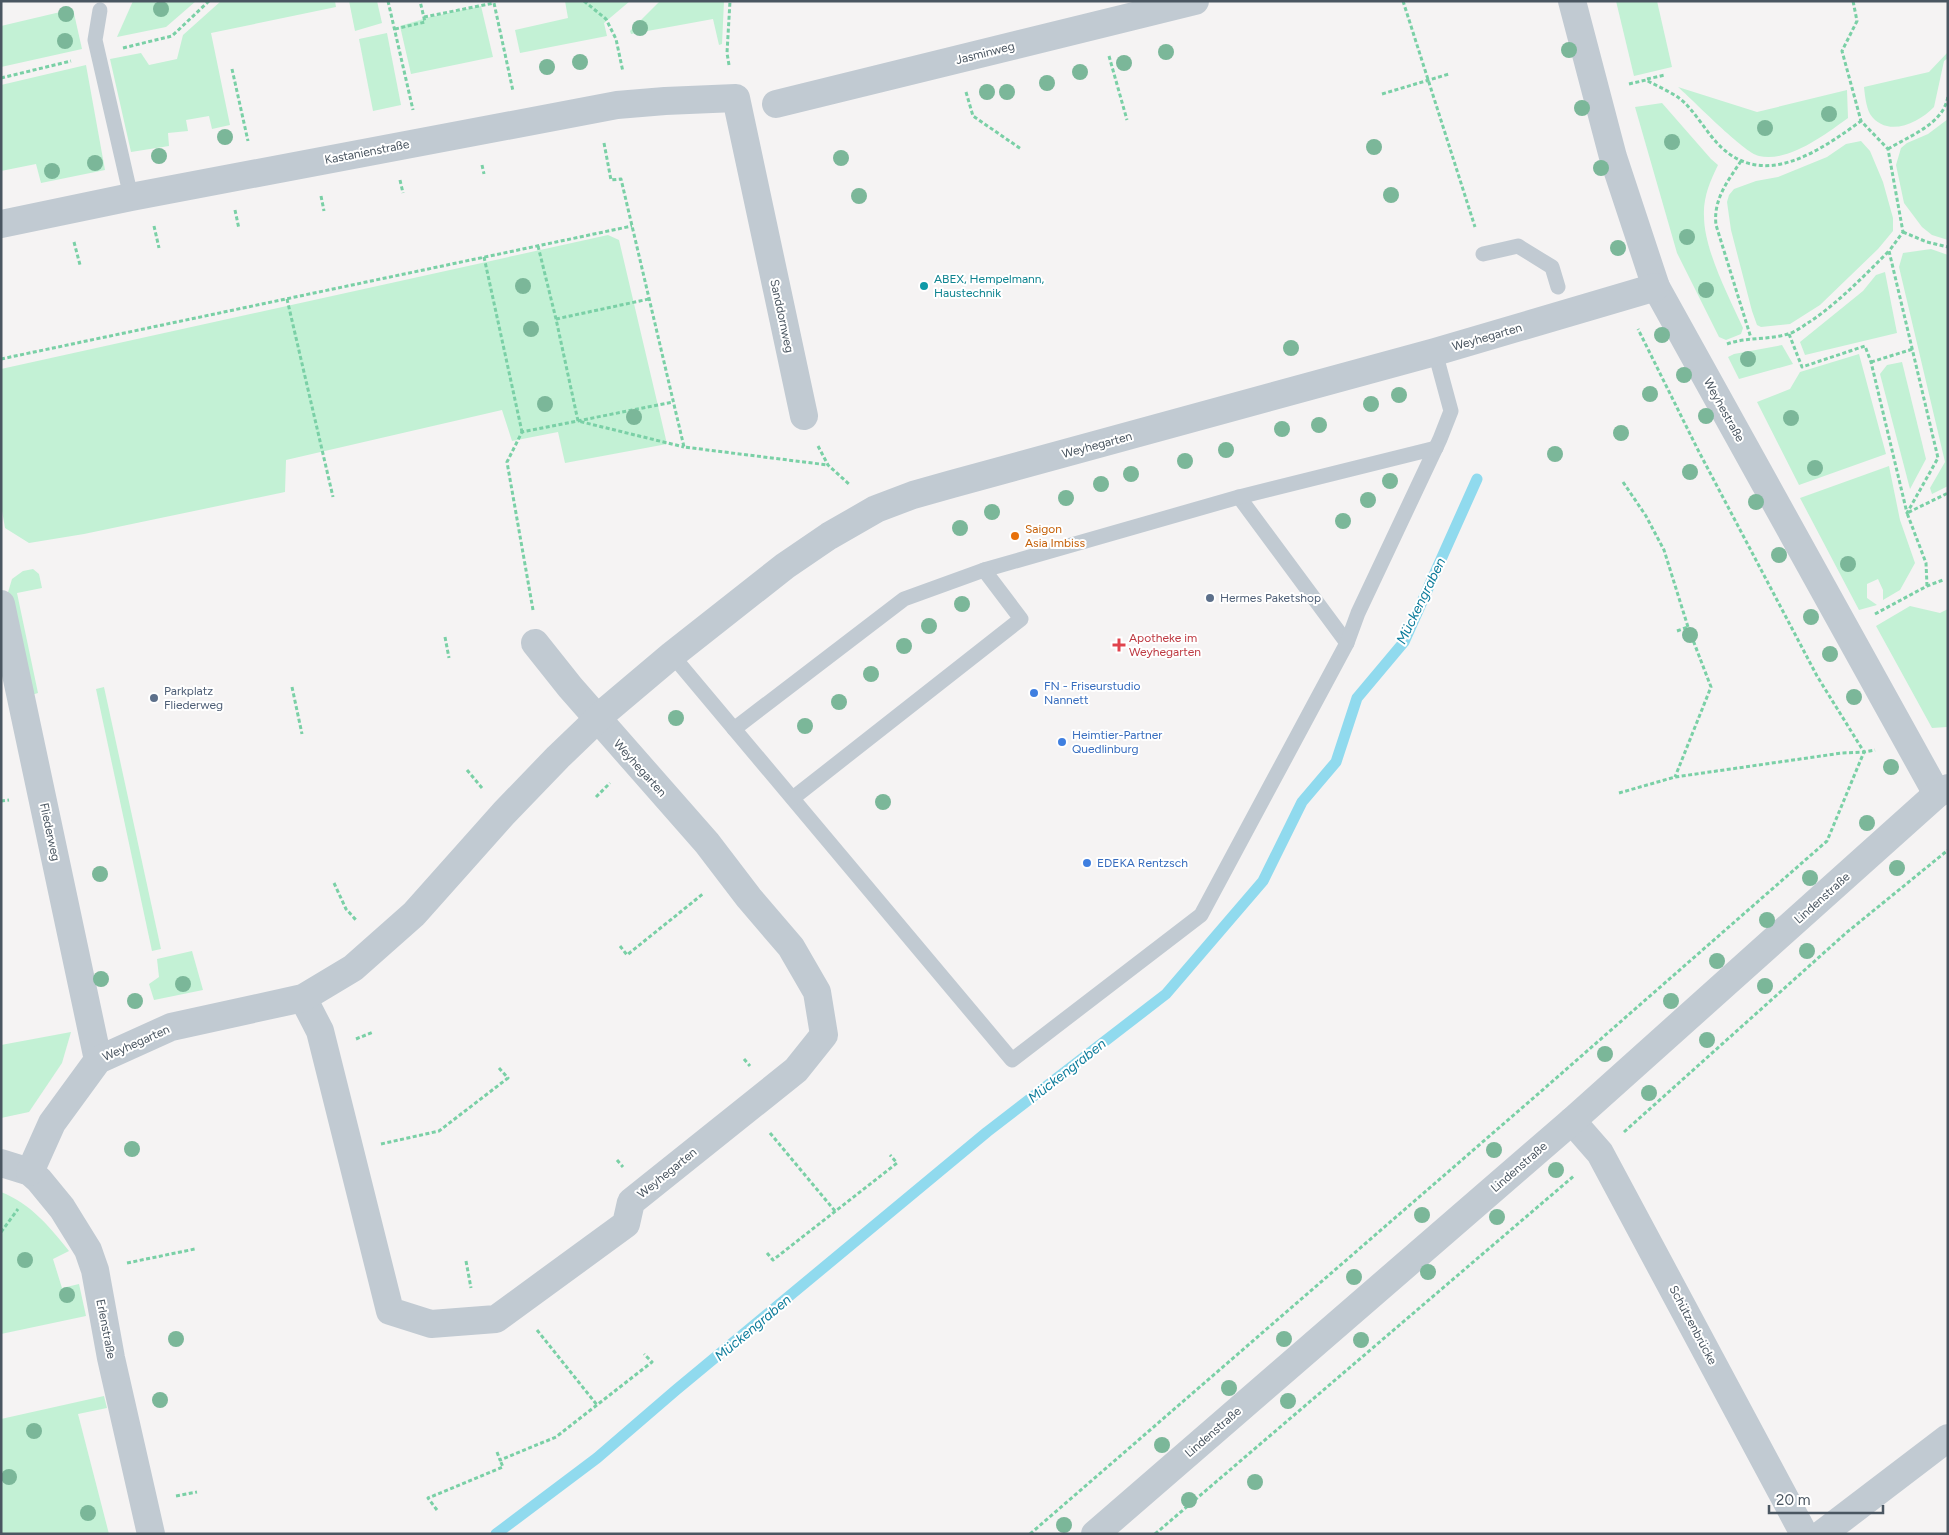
<svg xmlns="http://www.w3.org/2000/svg" width="1949" height="1535" font-family="Figtree,sans-serif">
  <style>
    .green { fill: #c3f1d5 }
    .lines { fill: none; stroke-linecap: round; stroke-linejoin: round }
    .stream { stroke: #90daee; stroke-width: 11 }
    .path { stroke: #7ad0a6; stroke-width: 3; stroke-dasharray: 4 2.5; stroke-linecap: butt }
    .service { stroke: #c1cad2; stroke-width: 15 }
    .minor { stroke: #c1cad2; stroke-width: 28 }
    .tree { fill: #7bb799 }
    .culture-dot { fill: #0f9aa8; stroke: #fff; stroke-width: 2 }
    .food-dot { fill: #e8710a; stroke: #fff; stroke-width: 2 }
    .service-dot { fill: #5c6f8a; stroke: #fff; stroke-width: 2 }
    .health-dot { fill: #e0444e; stroke: #fff; stroke-width: 2 }
    .shop-dot { fill: #3f7fe0; stroke: #fff; stroke-width: 2 }
    .labels { text-anchor: middle; dominant-baseline: central; stroke-width: 4; stroke-linejoin: round; paint-order: stroke }
    .street-label { font-size: 12px; fill: #4a5661; stroke: #fff }
    .culture-label { font-size: 12px; fill: #0d838f; stroke: #fff; text-anchor: start }
    .food-label { font-size: 12px; fill: #c56008; stroke: #fff; text-anchor: start }
    .service-label { font-size: 12px; fill: #4e5e75; stroke: #fff; text-anchor: start }
    .health-label { font-size: 12px; fill: #be3a42; stroke: #fff; text-anchor: start }
    .shop-label { font-size: 12px; fill: #366cbe; stroke: #fff; text-anchor: start }
    .water-label { font-size: 14px; font-style: italic; fill: #0c7c9b; stroke: #fff }
  </style>
  <rect width="100%" height="100%" fill="#f5f3f3"/>
  <!-- green -->
  <g class="green">
    <path d="M133 1H196L166 27 117 37Z"/>
    <path d="M221 1H335L336 7 211 33 230 125 212 129 209 116 186 120 188 131 168 133 169 146 131 152 110 59 141 53 149 65 177 59 183 35Z"/>
    <path d="M349 1H377L382 23 355 31Z"/>
    <path d="M565 1H630L604 23 607 36 520 53 515 30 568 18Z"/>
    <path d="M660 1H724L722 44 719 45 713 19 631 34 630 31Z"/>
    <path d="M1616 1H1657L1672 67 1634 76Z"/>
    <path d="M481 6 493 57 411 74 400 26 430 17Z"/>
    <path d="M73 9 82 49 1 67V26Z"/>
    <path d="M387 33 401 105 373 111 359 39Z"/>
    <path d="M1948 52V58L1944 61 1934 107C1918 124 1886 138 1870 114 1866 106 1865 96 1864 87L1929 72Z"/>
    <path d="M86 65 105 170 41 183 36 164 1 171V85Z"/>
    <path d="M1678 87 1757 112 1847 90 1848 118C1826 134 1788 163 1759 156 1744 153 1693 100 1678 87Z"/>
    <path d="M1662 103 1711 159 1718 165C1710 181 1703 198 1704 216 1704 250 1729 297 1743 328L1741 334 1726 340 1719 337 1677 253 1635 107Z"/>
    <path d="M1948 119V240L1932 235 1922 227 1904 203 1896 165 1901 148 1907 143 1928 134Z"/>
    <path d="M1861 141 1870 151 1883 182 1893 218V231L1878 249 1820 305 1790 324 1761 327 1757 325 1752 311 1731 230 1727 202 1729 195 1734 189 1756 181 1778 177 1827 157 1846 144Z"/>
    <path d="M608 235 619 240 667 444 565 463 558 432 512 441 502 410 286 460 285 492 84 534 29 543 5 528 1 505V369Z"/>
    <path d="M1931 249 1948 255V486L1932 494 1930 488 1945 462 1899 267 1903 253Z"/>
    <path d="M1885 272 1897 333 1805 355 1800 342 1863 291 1876 275Z"/>
    <path d="M1782 345 1793 364 1739 379 1728 357 1734 354Z"/>
    <path d="M1859 354 1886 454 1799 485 1757 402 1790 389 1800 372Z"/>
    <path d="M1902 362 1926 459 1910 489 1880 374 1887 365Z"/>
    <path d="M1889 466 1900 520 1915 563 1900 590 1883 600V590L1878 579 1867 584V598L1877 605 1859 610 1800 498Z"/>
    <path d="M33 569 39 574 42 588 17 593 38 693 28 696 6 599 12 579 23 571Z"/>
    <path d="M1910 606 1940 613 1948 609 1947 727 1932 728 1876 626Z"/>
    <path d="M104 687 161 949 152 951 96 689Z"/>
    <path d="M192 951 203 990 154 1000 149 984 159 977 157 959Z"/>
    <path d="M71 1032 62 1063 29 1112 1 1118V1045Z"/>
    <path d="M1 1192C31 1204 49 1226 69 1251L53 1259 62 1288 79 1284 86 1316 1 1334Z"/>
    <path d="M104 1396 107 1408 78 1414 109 1534H1V1419Z"/>
  </g>
  <g class="lines">
    <!-- stream -->
    <path class="stream" d="M496 1534 597 1458 676 1390 987 1132 1166 994 1263 881 1302 802 1336 762 1357 698 1404 642 1477 479"/>
    <!-- path -->
    <g class="path">
      <path d="M388 1 413 110"/>
      <path d="M584 1 606 19 616 39 623 72"/>
      <path d="M1403 1 1475 227"/>
      <path d="M424 17 494 3 513 91"/>
      <path d="M395 29 425 22 420 1"/>
      <path d="M123 48 172 36 209 1"/>
      <path d="M1109 56 1127 120"/>
      <path d="M729 65 727 53 730 1"/>
      <path d="M232 69 248 141"/>
      <path d="M1 78 71 61"/>
      <path d="M1647 79 1665 75"/>
      <path d="M1629 84 1646 80C1657 86 1669 91 1679 98 1694 109 1707 134 1721 147 1766 190 1822 149 1861 121"/>
      <path d="M966 92 973 116 1021 149"/>
      <path d="M1382 94 1449 74"/>
      <path d="M604 143 611 180 621 179 684 447 828 465"/>
      <path d="M1888 149C1909 136 1944 124 1948 96"/>
      <path d="M1741 161C1728 181 1713 199 1716 225L1751 338"/>
      <path d="M482 165 484 174"/>
      <path d="M400 180 403 193"/>
      <path d="M321 196 324 211"/>
      <path d="M235 210 239 229"/>
      <path d="M154 226 159 248"/>
      <path d="M1903 232 1927 242 1948 247"/>
      <path d="M74 242 80 265"/>
      <path d="M538 246 556 319 578 421 684 447"/>
      <path d="M484 257 522 432"/>
      <path d="M287 299 333 497"/>
      <path d="M556 319 649 299"/>
      <path d="M1789 334 1802 367 1865 346 1871 362 1907 513 1938 458 1889 251 1903 232 1888 149 1861 121 1842 51 1857 21 1853 1"/>
      <path d="M1727 344C1746 337 1768 340 1788 334 1796 332 1804 325 1811 321 1840 301 1864 276 1889 251"/>
      <path d="M1 359 632 226"/>
      <path d="M1871 362 1913 349"/>
      <path d="M818 446 828 465 850 485"/>
      <path d="M1623 482 1646 516 1664 550 1688 627 1711 687 1675 777"/>
      <path d="M1927 586 1926 563 1907 513 1948 493"/>
      <path d="M533 610 507 462 522 432 673 402"/>
      <path d="M1875 614 1927 586 1943 580"/>
      <path d="M1677 631 1688 627"/>
      <path d="M445 637 449 658"/>
      <path d="M292 687 302 734"/>
      <path d="M467 770 482 788"/>
      <path d="M1619 793 1675 777 1842 753 1864 752 1817 676 1697 448 1638 329"/>
      <path d="M596 797 610 783"/>
      <path d="M1 801 9 800"/>
      <path d="M334 883 346 909 356 920"/>
      <path d="M620 946 627 955 704 893"/>
      <path d="M356 1039 373 1032"/>
      <path d="M744 1059 750 1066"/>
      <path d="M1624 1132 1846 933 1948 850"/>
      <path d="M770 1133 835 1211"/>
      <path d="M381 1144 439 1131 508 1078 499 1068"/>
      <path d="M617 1160 623 1167"/>
      <path d="M1 1232 18 1209"/>
      <path d="M767 1253 773 1260 897 1163 890 1155"/>
      <path d="M466 1261 471 1288"/>
      <path d="M127 1263 195 1249"/>
      <path d="M537 1330 597 1405"/>
      <path d="M497 1452 500 1460 556 1437 652 1362 644 1354"/>
      <path d="M176 1496 197 1492"/>
      <path d="M437 1510 428 1498 503 1467 500 1460"/>
      <path d="M1030 1534 1538 1094 1827 841 1864 752 1875 750"/>
      <path d="M1155 1534 1575 1175"/>
    </g>
    <!-- service -->
    <g class="service">
      <path d="M100 10 95 40 131 197"/>
      <path d="M1483 254 1518 246 1552 267 1558 287"/>
      <path d="M1239 497 1347 643"/>
      <path d="M672 655 1012 1060 1201 915 1347 643 1358 613 1440 439 1451 411 1435 352"/>
      <path d="M734 729 904 599 984 570 1239 497 1436 448"/>
      <path d="M793 798 1021 619 984 570"/>
    </g>
    <!-- minor -->
    <g class="minor">
      <path d="M1572 1 1613 157 1656 287 1937 794"/>
      <path d="M776 104 1195 1"/>
      <path d="M1 224 131 197 617 105 665 101 736 98 804 416"/>
      <path d="M1 604 98 1060"/>
      <path d="M303 998 320 1031 390 1311 431 1324 496 1319 626 1224 631 1202 796 1070 824 1035 817 992 791 947 749 898 707 843 570 687 535 643"/>
      <path d="M1572 1121 1600 1153 1804 1534"/>
      <path d="M1 1163 30 1172 39 1180 62 1208 88 1250 95 1270 111 1358 151 1534"/>
      <path d="M30 1172 52 1123 98 1060 171 1027 303 998 353 968 414 914 504 813 558 757 608 709 672 655 785 566 829 536 876 509 913 495 952 484 1435 352 1656 287"/>
      <path d="M1095 1534 1572 1121 1937 794 1948 788"/>
      <path d="M1822 1534 1948 1438"/>
    </g>
  </g>
  <!-- trees -->
  <g class="tree">
    <circle cx="161" cy="9" r="8"/>
    <circle cx="66" cy="14" r="8"/>
    <circle cx="640" cy="28" r="8"/>
    <circle cx="65" cy="41" r="8"/>
    <circle cx="1569" cy="50" r="8"/>
    <circle cx="1166" cy="52" r="8"/>
    <circle cx="580" cy="62" r="8"/>
    <circle cx="1124" cy="63" r="8"/>
    <circle cx="547" cy="67" r="8"/>
    <circle cx="1080" cy="72" r="8"/>
    <circle cx="1047" cy="83" r="8"/>
    <circle cx="987" cy="92" r="8"/>
    <circle cx="1007" cy="92" r="8"/>
    <circle cx="1582" cy="108" r="8"/>
    <circle cx="1829" cy="114" r="8"/>
    <circle cx="1765" cy="128" r="8"/>
    <circle cx="225" cy="137" r="8"/>
    <circle cx="1672" cy="142" r="8"/>
    <circle cx="1374" cy="147" r="8"/>
    <circle cx="159" cy="156" r="8"/>
    <circle cx="841" cy="158" r="8"/>
    <circle cx="95" cy="163" r="8"/>
    <circle cx="1601" cy="168" r="8"/>
    <circle cx="52" cy="171" r="8"/>
    <circle cx="1391" cy="195" r="8"/>
    <circle cx="859" cy="196" r="8"/>
    <circle cx="1687" cy="237" r="8"/>
    <circle cx="1618" cy="248" r="8"/>
    <circle cx="523" cy="286" r="8"/>
    <circle cx="1706" cy="290" r="8"/>
    <circle cx="531" cy="329" r="8"/>
    <circle cx="1662" cy="335" r="8"/>
    <circle cx="1291" cy="348" r="8"/>
    <circle cx="1748" cy="359" r="8"/>
    <circle cx="1684" cy="375" r="8"/>
    <circle cx="1650" cy="394" r="8"/>
    <circle cx="1399" cy="395" r="8"/>
    <circle cx="545" cy="404" r="8"/>
    <circle cx="1371" cy="404" r="8"/>
    <circle cx="1706" cy="416" r="8"/>
    <circle cx="634" cy="417" r="8"/>
    <circle cx="1791" cy="418" r="8"/>
    <circle cx="1319" cy="425" r="8"/>
    <circle cx="1282" cy="429" r="8"/>
    <circle cx="1621" cy="433" r="8"/>
    <circle cx="1226" cy="450" r="8"/>
    <circle cx="1555" cy="454" r="8"/>
    <circle cx="1185" cy="461" r="8"/>
    <circle cx="1815" cy="468" r="8"/>
    <circle cx="1690" cy="472" r="8"/>
    <circle cx="1131" cy="474" r="8"/>
    <circle cx="1390" cy="481" r="8"/>
    <circle cx="1101" cy="484" r="8"/>
    <circle cx="1066" cy="498" r="8"/>
    <circle cx="1368" cy="500" r="8"/>
    <circle cx="1756" cy="502" r="8"/>
    <circle cx="992" cy="512" r="8"/>
    <circle cx="1343" cy="521" r="8"/>
    <circle cx="960" cy="528" r="8"/>
    <circle cx="1779" cy="555" r="8"/>
    <circle cx="1848" cy="564" r="8"/>
    <circle cx="962" cy="604" r="8"/>
    <circle cx="1811" cy="617" r="8"/>
    <circle cx="929" cy="626" r="8"/>
    <circle cx="1690" cy="635" r="8"/>
    <circle cx="904" cy="646" r="8"/>
    <circle cx="1830" cy="654" r="8"/>
    <circle cx="871" cy="674" r="8"/>
    <circle cx="1854" cy="697" r="8"/>
    <circle cx="839" cy="702" r="8"/>
    <circle cx="676" cy="718" r="8"/>
    <circle cx="805" cy="726" r="8"/>
    <circle cx="1891" cy="767" r="8"/>
    <circle cx="883" cy="802" r="8"/>
    <circle cx="1867" cy="823" r="8"/>
    <circle cx="1897" cy="868" r="8"/>
    <circle cx="100" cy="874" r="8"/>
    <circle cx="1810" cy="878" r="8"/>
    <circle cx="1767" cy="920" r="8"/>
    <circle cx="1807" cy="951" r="8"/>
    <circle cx="1717" cy="961" r="8"/>
    <circle cx="101" cy="979" r="8"/>
    <circle cx="183" cy="984" r="8"/>
    <circle cx="1765" cy="986" r="8"/>
    <circle cx="135" cy="1001" r="8"/>
    <circle cx="1671" cy="1001" r="8"/>
    <circle cx="1707" cy="1040" r="8"/>
    <circle cx="1605" cy="1054" r="8"/>
    <circle cx="1649" cy="1093" r="8"/>
    <circle cx="132" cy="1149" r="8"/>
    <circle cx="1494" cy="1150" r="8"/>
    <circle cx="1556" cy="1170" r="8"/>
    <circle cx="1422" cy="1215" r="8"/>
    <circle cx="1497" cy="1217" r="8"/>
    <circle cx="25" cy="1260" r="8"/>
    <circle cx="1428" cy="1272" r="8"/>
    <circle cx="1354" cy="1277" r="8"/>
    <circle cx="67" cy="1295" r="8"/>
    <circle cx="176" cy="1339" r="8"/>
    <circle cx="1284" cy="1339" r="8"/>
    <circle cx="1361" cy="1340" r="8"/>
    <circle cx="1229" cy="1388" r="8"/>
    <circle cx="160" cy="1400" r="8"/>
    <circle cx="1288" cy="1401" r="8"/>
    <circle cx="34" cy="1431" r="8"/>
    <circle cx="1162" cy="1445" r="8"/>
    <circle cx="9" cy="1477" r="8"/>
    <circle cx="1255" cy="1482" r="8"/>
    <circle cx="1189" cy="1500" r="8"/>
    <circle cx="88" cy="1513" r="8"/>
    <circle cx="1064" cy="1525" r="8"/>
  </g>
  <!-- markers -->
  <circle class="culture-dot" cx="924" cy="286" r="5"/>
  <circle class="food-dot" cx="1015" cy="536" r="5"/>
  <g class="service-dot">
    <circle cx="1210" cy="598" r="5"/>
    <circle cx="154" cy="698" r="5"/>
  </g>
  <path class="health-dot" d="M1116.5 637.5h5v5h5v5h-5v5h-5v-5h-5v-5h5z"/>
  <g class="shop-dot">
    <circle cx="1034" cy="693" r="5"/>
    <circle cx="1062" cy="742" r="5"/>
    <circle cx="1087" cy="863" r="5"/>
  </g>
  <g class="labels">
    <!-- street labels -->
    <g class="street-label">
      <text transform="translate(985 53) rotate(-14)">Jasminweg</text>
      <text transform="translate(367 152) rotate(-11)">Kastanienstraße</text>
      <text transform="translate(782 316) rotate(78)">Sanddornweg</text>
      <text transform="translate(1487 337) rotate(-16)">Weyhegarten</text>
      <text transform="translate(1724 410) rotate(61)">Weyhestraße</text>
      <text transform="translate(1097 445) rotate(-15)">Weyhegarten</text>
      <text transform="translate(640 768) rotate(48)">Weyhegarten</text>
      <text transform="translate(50 832) rotate(78)">Fliederweg</text>
      <text transform="translate(1822 898) rotate(-42)">Lindenstraße</text>
      <text transform="translate(136 1043) rotate(-24)">Weyhegarten</text>
      <text transform="translate(1519 1167) rotate(-41)">Lindenstraße</text>
      <text transform="translate(667 1173) rotate(-39)">Weyhegarten</text>
      <text transform="translate(1693 1325) rotate(62)">Schützenbrücke</text>
      <text transform="translate(106 1329) rotate(79)">Erlenstraße</text>
      <text transform="translate(1213 1432) rotate(-41)">Lindenstraße</text>
    </g>
    <!-- culture labels -->
    <g class="culture-label">
      <text x="934" y="279">ABEX, Hempelmann,<tspan x="934" dy="14">Haustechnik</tspan></text>
    </g>
    <!-- food labels -->
    <g class="food-label">
      <text x="1025" y="529">Saigon<tspan x="1025" dy="14">Asia Imbiss</tspan></text>
    </g>
    <!-- service labels -->
    <g class="service-label">
      <text x="1220" y="598">Hermes Paketshop</text>
      <text x="164" y="691">Parkplatz<tspan x="164" dy="14">Fliederweg</tspan></text>
    </g>
    <!-- health labels -->
    <g class="health-label">
      <text x="1129" y="638">Apotheke im<tspan x="1129" dy="14">Weyhegarten</tspan></text>
    </g>
    <!-- shop labels -->
    <g class="shop-label">
      <text x="1044" y="686">FN - Friseurstudio<tspan x="1044" dy="14">Nannett</tspan></text>
      <text x="1072" y="735">Heimtier-Partner<tspan x="1072" dy="14">Quedlinburg</tspan></text>
      <text x="1097" y="863">EDEKA Rentzsch</text>
    </g>
    <!-- water labels -->
    <g class="water-label">
      <text transform="translate(1421 601) rotate(-64)">Mückengraben</text>
      <text transform="translate(1067 1071) rotate(-38)">Mückengraben</text>
      <text transform="translate(753 1328) rotate(-40)">Mückengraben</text>
    </g>
  </g>
  <!-- border -->
  <rect width="1949" height="1535" fill="none" stroke="#4a5661" stroke-width="5"/>
  <!-- scale -->
  <path d="M1769 1505v8h114v-8" fill="none" stroke="#4a5661" stroke-width="2.5"/>
  <text x="1776" y="1505" font-size="15" fill="#4a5661" stroke="#ffffff" stroke-width="4" paint-order="stroke">20 m</text>
</svg>
